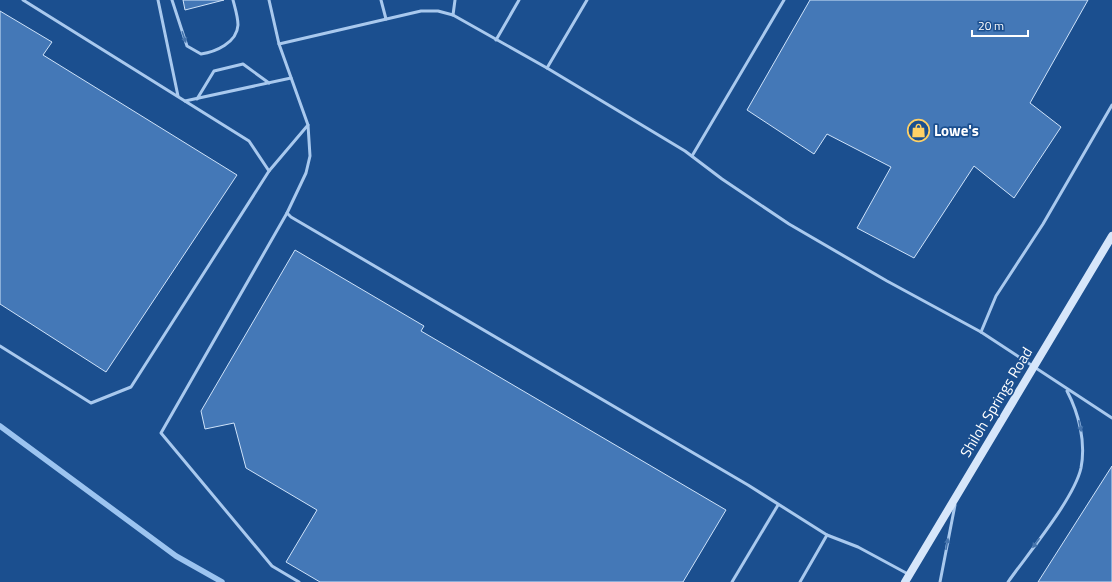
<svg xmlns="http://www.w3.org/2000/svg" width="1112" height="582" font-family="'Titillium Web',sans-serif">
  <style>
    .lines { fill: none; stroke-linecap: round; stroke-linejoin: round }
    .stream { stroke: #9cc4f0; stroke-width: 5.5 }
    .building { fill: #4478b7; stroke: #cfe3fa }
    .lane { stroke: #a9c9ee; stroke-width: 3 }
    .secondary { stroke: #d6e6fa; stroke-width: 8 }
    .oneway { fill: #4674ac }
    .labels { text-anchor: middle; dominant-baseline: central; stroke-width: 3.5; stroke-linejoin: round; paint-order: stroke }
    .poi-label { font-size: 15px; font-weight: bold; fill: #fff; stroke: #1b4f8f; text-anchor: start }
    .street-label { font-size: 15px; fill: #fff; stroke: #1b4f8f }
  </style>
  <rect width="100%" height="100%" fill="#1b4f8f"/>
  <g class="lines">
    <!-- stream -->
    <path class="stream" d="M0 426 176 556 222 582"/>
  </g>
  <!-- building -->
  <g class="building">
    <path d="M183 0H224L185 10Z"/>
    <path d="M810 0H1088L1030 103 1061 127 1014 198 974 166 914 258 857 228 891 167 827 134 814 154 747 110Z"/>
    <path d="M0 11 52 42 43 55 237 175 106 372 0 304Z"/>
    <path d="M295 250 424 326 421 331 726 510 683 582H320L286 562 317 510 246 468 234 423 205 429 201 411Z"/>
    <path d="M1112 466V582H1038Z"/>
  </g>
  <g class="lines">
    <!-- lane -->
    <g class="lane">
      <path d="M158 0 178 96"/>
      <path d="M172 0 187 46 201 54C215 52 237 43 238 25 238 17 235 8 233 0"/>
      <path d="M269 0 279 44 308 125 310 156 306 173 287 213 291 217 748 485 827 535 858 547 908 574"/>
      <path d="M381 0 386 19"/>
      <path d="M453 15 455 0"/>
      <path d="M496 40 519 0"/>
      <path d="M279 44 421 11H438L453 15 547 68 685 151 722 179 789 224 887 281 981 332 1112 418"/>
      <path d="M547 68 587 0"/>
      <path d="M197 99 214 71 243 64 269 83"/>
      <path d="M185 101 291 78"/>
      <path d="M692 156 784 0"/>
      <path d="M269 171 308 125"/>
      <path d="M287 213 161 433 272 566 299 582"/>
      <path d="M981 332 996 296 1043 224 1112 105"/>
      <path d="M0 346 91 403 131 387 269 171 249 141 23 0"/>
      <path d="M732 582 778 505"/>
      <path d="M800 582 827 535"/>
      <path d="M940 582 955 505"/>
      <path d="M1008 582C1027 555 1074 499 1081 468 1086 442 1079 414 1067 391"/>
    </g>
    <!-- secondary -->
    <path class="secondary" d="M905 582 1112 236"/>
  </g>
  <!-- one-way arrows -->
  <defs><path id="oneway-solid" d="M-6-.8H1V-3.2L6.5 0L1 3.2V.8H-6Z"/></defs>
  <g class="oneway">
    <use href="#oneway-solid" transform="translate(184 37) rotate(71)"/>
    <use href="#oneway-solid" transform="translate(1080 426) rotate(78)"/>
    <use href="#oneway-solid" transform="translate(1036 543) rotate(126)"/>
    <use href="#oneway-solid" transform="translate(947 544) rotate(-79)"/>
  </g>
  <!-- icons -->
  <defs>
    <symbol id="shop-ring" viewBox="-11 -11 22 22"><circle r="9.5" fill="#1b4f8f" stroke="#ffd166" stroke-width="1.5"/><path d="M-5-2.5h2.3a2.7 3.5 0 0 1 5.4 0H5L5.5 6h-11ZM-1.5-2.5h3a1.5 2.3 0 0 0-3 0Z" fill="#ffd166"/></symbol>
  </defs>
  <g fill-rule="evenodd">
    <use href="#shop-ring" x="906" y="118" width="25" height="25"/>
  </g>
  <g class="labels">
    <!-- poi labels -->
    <g class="poi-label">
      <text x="934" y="130">Lowe's</text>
    </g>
    <!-- street labels -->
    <g class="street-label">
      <text transform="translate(996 402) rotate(-59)">Shiloh Springs Road</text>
    </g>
  </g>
  <!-- scale -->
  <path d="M972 30v6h56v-6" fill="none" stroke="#ffffff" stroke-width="2"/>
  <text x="978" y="30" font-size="12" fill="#ffffff" stroke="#1b4f8f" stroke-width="3" paint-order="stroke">20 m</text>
</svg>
